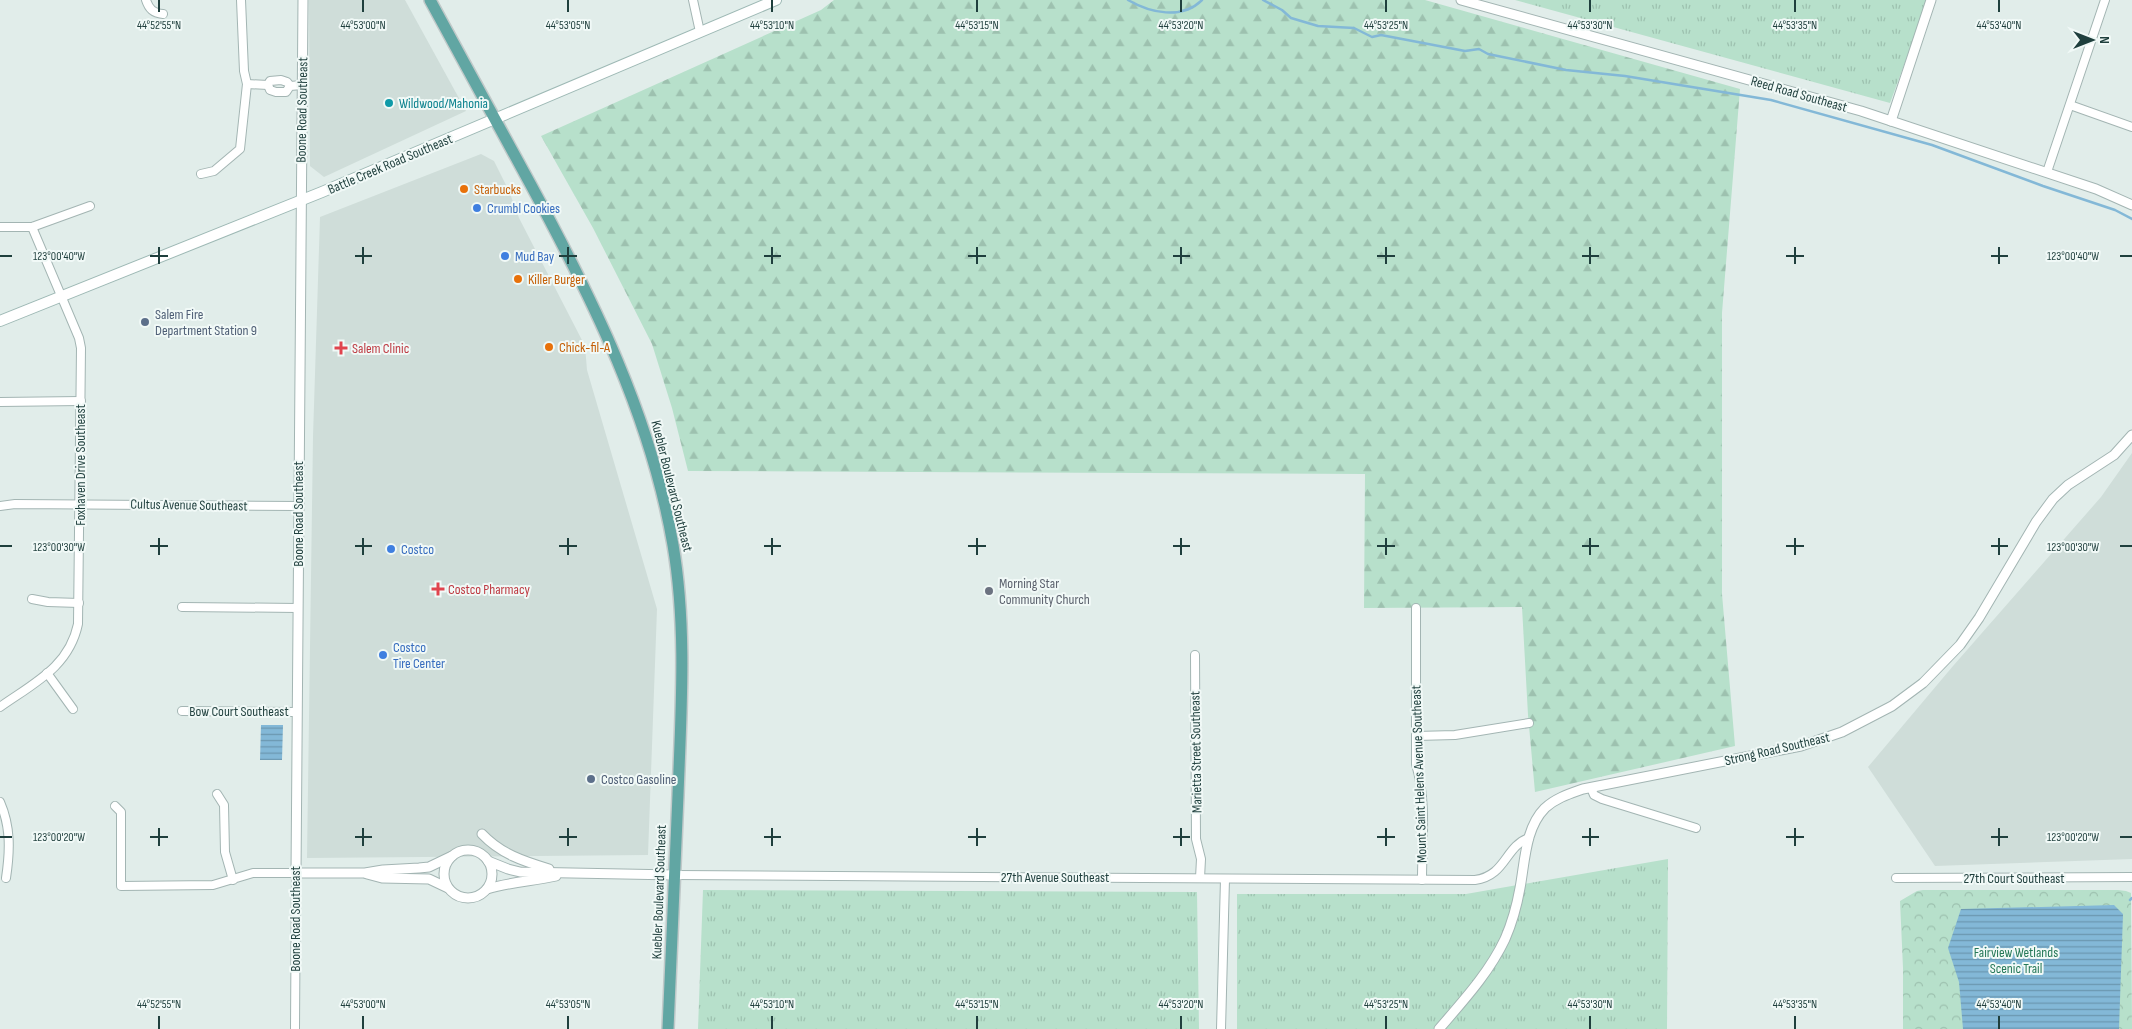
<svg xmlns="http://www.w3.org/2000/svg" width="2132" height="1029" font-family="'Sofia Sans Condensed',sans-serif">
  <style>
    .built { fill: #cfddd9 }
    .grass { fill: url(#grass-tufts) }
    .forest { fill: url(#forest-firs) }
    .park { fill: url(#park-crowns) }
    .water { fill: url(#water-rules) }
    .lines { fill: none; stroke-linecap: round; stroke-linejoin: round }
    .stream { stroke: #83b8d7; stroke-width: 2.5 }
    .minor-casing { stroke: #a3b5b3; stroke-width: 10 }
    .tertiary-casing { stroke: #a3b5b3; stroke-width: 11 }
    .secondary-casing { stroke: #9eb9b5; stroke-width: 12 }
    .primary-casing { stroke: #c0c9c9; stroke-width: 14 }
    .minor { stroke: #fff; stroke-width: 8 }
    .tertiary { stroke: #fff; stroke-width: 9 }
    .secondary { stroke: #fff; stroke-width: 10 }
    .primary { stroke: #61a6a3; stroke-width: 11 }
    .ticks { fill: none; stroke: #1f3f3d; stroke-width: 2 }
    .culture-dot { fill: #0f9aa8; stroke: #f1f9f7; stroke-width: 2 }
    .food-dot { fill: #e8710a; stroke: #f1f9f7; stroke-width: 2 }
    .shop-dot { fill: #3f7fe0; stroke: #f1f9f7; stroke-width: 2 }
    .service-dot { fill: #5c6f8a; stroke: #f1f9f7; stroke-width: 2 }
    .health-dot { fill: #e0444e; stroke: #f1f9f7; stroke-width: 2 }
    .worship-dot { fill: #6b7280; stroke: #f1f9f7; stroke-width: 2 }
    .labels { text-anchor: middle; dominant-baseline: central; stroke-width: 4; stroke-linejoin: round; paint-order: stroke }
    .street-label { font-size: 14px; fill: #1f3f3d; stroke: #f1f9f7 }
    .culture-label { font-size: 14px; fill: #0d838f; stroke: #f1f9f7; text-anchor: start }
    .food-label { font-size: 14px; fill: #c56008; stroke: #f1f9f7; text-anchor: start }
    .shop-label { font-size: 14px; fill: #366cbe; stroke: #f1f9f7; text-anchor: start }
    .service-label { font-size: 14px; fill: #4e5e75; stroke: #f1f9f7; text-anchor: start }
    .health-label { font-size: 14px; fill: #be3a42; stroke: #f1f9f7; text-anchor: start }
    .worship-label { font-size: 14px; fill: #5b616d; stroke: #f1f9f7; text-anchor: start }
    .park-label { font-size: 14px; fill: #267958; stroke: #f1f9f7 }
    .ticks-label { font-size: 12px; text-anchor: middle; fill: #1f3f3d; stroke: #f1f9f7; stroke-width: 4; stroke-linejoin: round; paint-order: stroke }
  </style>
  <defs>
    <pattern id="grass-tufts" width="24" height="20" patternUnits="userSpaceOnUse" patternTransform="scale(1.25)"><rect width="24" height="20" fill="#b7e0cb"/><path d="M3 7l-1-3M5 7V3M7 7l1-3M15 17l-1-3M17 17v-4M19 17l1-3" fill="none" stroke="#9dc1af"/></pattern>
    <pattern id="forest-firs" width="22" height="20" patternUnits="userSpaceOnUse" patternTransform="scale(1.25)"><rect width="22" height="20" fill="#b7e0cb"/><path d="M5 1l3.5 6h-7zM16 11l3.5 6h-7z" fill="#9dc1af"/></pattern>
    <pattern id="park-crowns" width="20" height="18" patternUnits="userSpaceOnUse" patternTransform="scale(1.25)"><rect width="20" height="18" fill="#b7e0cb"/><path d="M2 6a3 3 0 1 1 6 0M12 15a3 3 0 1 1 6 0" fill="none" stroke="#9dc1af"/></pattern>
    <pattern id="water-rules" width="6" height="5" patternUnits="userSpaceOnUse" patternTransform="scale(1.25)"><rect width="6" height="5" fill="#83b8d7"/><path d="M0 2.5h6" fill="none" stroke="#6b97b0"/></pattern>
  </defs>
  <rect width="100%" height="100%" fill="#e1edea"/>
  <!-- built -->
  <g class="built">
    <path d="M309 0H405L466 111 324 177 310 166Z"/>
    <path d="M481 154 494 161 509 191 519 218 585 346 587 370 657 609 648 855 307 858 313 437 320 217Z"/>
    <path d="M2132 453V859L1935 866 1868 767 1953 666 2101 497Z"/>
  </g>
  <!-- grass -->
  <g class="grass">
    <path d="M1515 0H1928L1890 103Z"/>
    <path d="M1668 859 1667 1029H1237V894H1466Z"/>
    <path d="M703 890 1197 892 1199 1029H698Z"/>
  </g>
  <!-- forest -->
  <path class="forest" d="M834 0H1425L1740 89 1722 313V594L1735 746 1535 792 1528 715 1522 607 1364 608 1365 474 688 471 672 408 652 344 593 228 541 136 821 10Z"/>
  <!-- park -->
  <path class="park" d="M1923 890H2118L2126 891 2131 893 2132 1029H1903V968L1900 901 1917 891Z"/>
  <!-- water -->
  <g class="water">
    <path d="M261 725H283L282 760H260Z"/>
    <path d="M2114 905 2123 914 2119 1029H1963L1959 982 1948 948 1961 909Z"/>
  </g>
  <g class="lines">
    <!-- stream -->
    <g class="stream">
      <path d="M1128 0C1150 13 1182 20 1202 0"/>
      <path d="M1263 0 1282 10 1291 18 1318 26 1354 28 1372 37 1381 35 1465 51 1479 49 1488 54 1566 70 1625 76 1771 100 1932 145 2043 186 2115 210 2132 219"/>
      <path d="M2130 900 2132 898"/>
    </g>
    <defs>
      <g id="minor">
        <path d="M146 0C149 9 153 13 163 14"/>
        <path d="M693 0 700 32"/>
        <path d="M247 84 268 85 270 81 281 80 287 82 290 86"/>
        <path d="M268 85 270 90 276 92H286L290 86 302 85"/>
        <path d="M2070 105 2132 127"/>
        <path d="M2047 172 2105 0"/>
        <path d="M201 174 214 171 240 149 247 84 244 71 241 0"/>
        <path d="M0 227H32L90 206"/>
        <path d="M0 402 81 401"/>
        <path d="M0 506 15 504 299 506"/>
        <path d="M32 599 48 602 79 603"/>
        <path d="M182 607 298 608"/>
        <path d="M1416 608V764C1427 801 1422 842 1422 880"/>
        <path d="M1195 655 1196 839 1201 859 1200 878"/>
        <path d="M47 673 73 709"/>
        <path d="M0 707C34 683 69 667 78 624L81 348 79 338 32 227"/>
        <path d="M182 711 297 712"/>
        <path d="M1416 736 1455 735 1529 723"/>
        <path d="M1591 788 1594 795 1602 799 1696 828"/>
        <path d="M217 794 224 805 225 852 233 880"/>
        <path d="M0 802C11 827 10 851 6 878"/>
        <path d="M115 806 121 812V886L213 885 253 873H296L295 1029"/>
        <path d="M675 875 1475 880C1506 876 1505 846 1529 838"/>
        <path d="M1896 878 2132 877"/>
        <path d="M1221 1029 1225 879"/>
      </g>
      <g id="tertiary">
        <path d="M303 0 296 873H365L383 870 419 868 429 867 452 856"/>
        <path d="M1461 0 1861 111 2096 189 2132 205"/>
        <path d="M1891 121 1931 0"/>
        <path d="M482 834C501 854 523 861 549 869"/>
        <circle cx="468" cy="874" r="24"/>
        <path d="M488 861 508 869 520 872 675 875"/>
        <path d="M367 874 382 878 429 879 448 888"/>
        <path d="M487 889C510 882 533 881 556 876"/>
        <path d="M1439 1029C1463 1001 1489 973 1505 939 1512 923 1517 905 1520 888 1525 862 1525 828 1545 808 1556 798 1569 794 1583 789L1801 746 1842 732 1892 706 1923 683 1960 645 1979 618 2036 522 2053 499 2068 485 2114 455 2132 435"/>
      </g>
      <path id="secondary" d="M0 321 322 192 776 0"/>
      <path id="primary" d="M430 0C464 62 498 124 532 187 593 300 651 417 673 545 687 627 681 712 678 795 674 873 672 951 668 1029"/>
    </defs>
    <!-- minor casing -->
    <use href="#minor" class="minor-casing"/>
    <!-- tertiary casing -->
    <use href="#tertiary" class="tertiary-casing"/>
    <!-- secondary casing -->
    <use href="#secondary" class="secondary-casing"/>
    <!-- primary casing -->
    <use href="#primary" class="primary-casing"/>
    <!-- minor -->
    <use href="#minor" class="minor"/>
    <!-- tertiary -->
    <use href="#tertiary" class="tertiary"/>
    <!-- secondary -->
    <use href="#secondary" class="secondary"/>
    <!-- primary -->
    <use href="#primary" class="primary"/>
  </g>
  <!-- ticks -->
  <path class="ticks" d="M159 0V12M363 0V12M568 0V12M772 0V12M977 0V12M1181 0V12M1386 0V12M1590 0V12M1795 0V12M1999 0V12M159 247V264M363 247V264M568 247V264M772 247V264M977 247V264M1181 247V264M1386 247V264M1590 247V264M1795 247V264M1999 247V264M0 256H12M150 256H168M355 256H372M559 256H577M764 256H781M968 256H986M1173 256H1190M1377 256H1395M1582 256H1599M1786 256H1804M1991 256H2008M2120 256H2132M159 538V555M363 538V555M568 538V555M772 538V555M977 538V555M1181 538V555M1386 538V555M1590 538V555M1795 538V555M1999 538V555M0 546H12M150 546H168M355 546H372M559 546H577M764 546H781M968 546H986M1173 546H1190M1377 546H1395M1582 546H1599M1786 546H1804M1991 546H2008M2120 546H2132M159 828V846M363 828V846M568 828V846M772 828V846M977 828V846M1181 828V846M1386 828V846M1590 828V846M1795 828V846M1999 828V846M0 837H12M150 837H168M355 837H372M559 837H577M764 837H781M968 837H986M1173 837H1190M1377 837H1395M1582 837H1599M1786 837H1804M1991 837H2008M2120 837H2132M159 1016V1029M363 1016V1029M568 1016V1029M772 1016V1029M977 1016V1029M1181 1016V1029M1386 1016V1029M1590 1016V1029M1795 1016V1029M1999 1016V1029"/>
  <!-- markers -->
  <circle class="culture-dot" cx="389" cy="103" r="5"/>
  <g class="food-dot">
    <circle cx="464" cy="189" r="5"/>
    <circle cx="518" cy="279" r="5"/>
    <circle cx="549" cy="347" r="5"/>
  </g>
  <g class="shop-dot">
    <circle cx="477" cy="208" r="5"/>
    <circle cx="505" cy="256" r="5"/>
    <circle cx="391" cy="549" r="5"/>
    <circle cx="383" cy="655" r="5"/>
  </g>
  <g class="service-dot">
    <circle cx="145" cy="322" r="5"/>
    <circle cx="591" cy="779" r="5"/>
  </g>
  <g class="health-dot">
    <path d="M338.5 340.5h5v5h5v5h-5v5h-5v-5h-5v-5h5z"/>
    <path d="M435.5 581.5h5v5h5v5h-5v5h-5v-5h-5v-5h5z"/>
  </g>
  <circle class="worship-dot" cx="989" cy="591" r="5"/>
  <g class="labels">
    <!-- street labels -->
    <g class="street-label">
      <text transform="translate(1799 94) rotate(16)">Reed Road Southeast</text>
      <text transform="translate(302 110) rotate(-89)">Boone Road Southeast</text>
      <text transform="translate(390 164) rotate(-23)">Battle Creek Road Southeast</text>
      <text transform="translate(80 465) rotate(-90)">Foxhaven Drive Southeast</text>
      <text transform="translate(672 486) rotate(76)">Kuebler Boulevard Southeast</text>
      <text transform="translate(189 505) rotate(1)">Cultus Avenue Southeast</text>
      <text transform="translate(298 514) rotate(-90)">Boone Road Southeast</text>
      <text x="239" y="711">Bow Court Southeast</text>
      <text transform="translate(1777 749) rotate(-13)">Strong Road Southeast</text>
      <text transform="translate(1196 752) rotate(-91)">Marietta Street Southeast</text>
      <text transform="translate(1419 774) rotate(-92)">Mount Saint Helens Avenue Southeast</text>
      <text x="1055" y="877">27th Avenue Southeast</text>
      <text x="2014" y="878">27th Court Southeast</text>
      <text transform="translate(659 892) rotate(-88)">Kuebler Boulevard Southeast</text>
      <text transform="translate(295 919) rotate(-90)">Boone Road Southeast</text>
    </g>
    <!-- culture labels -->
    <g class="culture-label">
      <text x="399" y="103">Wildwood/Mahonia</text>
    </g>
    <!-- food labels -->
    <g class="food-label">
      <text x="474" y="189">Starbucks</text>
      <text x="528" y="279">Killer Burger</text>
      <text x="559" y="347">Chick-fil-A</text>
    </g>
    <!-- shop labels -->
    <g class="shop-label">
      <text x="487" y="208">Crumbl Cookies</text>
      <text x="515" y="256">Mud Bay</text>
      <text x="401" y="549">Costco</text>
      <text x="393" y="647">Costco<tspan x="393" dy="16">Tire Center</tspan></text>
    </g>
    <!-- service labels -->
    <g class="service-label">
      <text x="155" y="314">Salem Fire<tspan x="155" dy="16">Department Station 9</tspan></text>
      <text x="601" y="779">Costco Gasoline</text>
    </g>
    <!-- health labels -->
    <g class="health-label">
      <text x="352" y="348">Salem Clinic</text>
      <text x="448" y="589">Costco Pharmacy</text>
    </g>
    <!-- worship labels -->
    <g class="worship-label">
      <text x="999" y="583">Morning Star<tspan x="999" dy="16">Community Church</tspan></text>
    </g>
    <!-- park labels -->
    <g class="park-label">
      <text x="2016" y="952">Fairview Wetlands<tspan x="2016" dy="16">Scenic Trail</tspan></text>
    </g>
  </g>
  <g class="ticks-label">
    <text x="159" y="29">44°52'55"N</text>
    <text x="363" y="29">44°53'00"N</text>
    <text x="568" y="29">44°53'05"N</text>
    <text x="772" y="29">44°53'10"N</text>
    <text x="977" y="29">44°53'15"N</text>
    <text x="1181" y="29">44°53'20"N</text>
    <text x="1386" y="29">44°53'25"N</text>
    <text x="1590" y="29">44°53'30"N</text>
    <text x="1795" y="29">44°53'35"N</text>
    <text x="1999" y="29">44°53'40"N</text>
    <text x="2073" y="260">123°00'40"W</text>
    <text x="59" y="260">123°00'40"W</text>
    <text x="2073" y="551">123°00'30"W</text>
    <text x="59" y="551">123°00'30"W</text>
    <text x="2073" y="841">123°00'20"W</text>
    <text x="59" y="841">123°00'20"W</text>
    <text x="159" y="1008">44°52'55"N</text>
    <text x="363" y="1008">44°53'00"N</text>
    <text x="568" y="1008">44°53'05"N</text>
    <text x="772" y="1008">44°53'10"N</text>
    <text x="977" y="1008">44°53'15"N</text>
    <text x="1181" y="1008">44°53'20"N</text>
    <text x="1386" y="1008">44°53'25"N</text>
    <text x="1590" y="1008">44°53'30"N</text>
    <text x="1795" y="1008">44°53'35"N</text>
    <text x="1999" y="1008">44°53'40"N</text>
  </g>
  <!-- north arrow -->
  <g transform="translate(2092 40) rotate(90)" stroke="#f1f9f7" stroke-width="4" paint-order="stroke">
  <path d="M0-4L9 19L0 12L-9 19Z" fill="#1f3f3d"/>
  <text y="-8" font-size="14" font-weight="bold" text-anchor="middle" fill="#1f3f3d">N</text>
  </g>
</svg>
